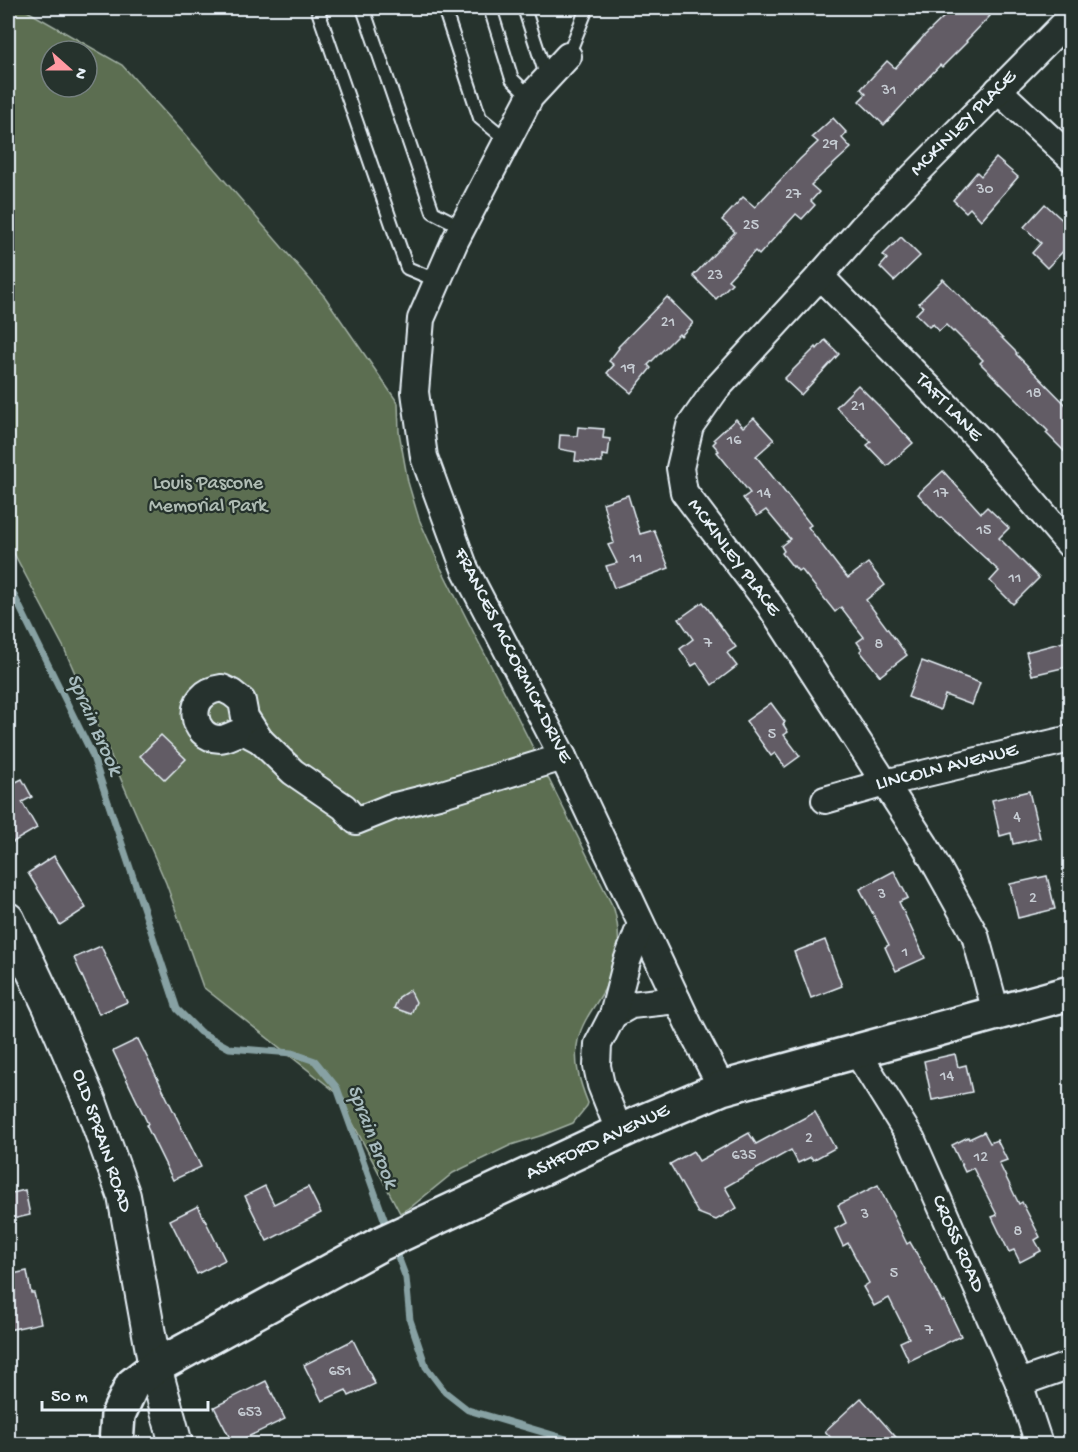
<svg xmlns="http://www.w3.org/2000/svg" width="1078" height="1452" font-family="'Gochi Hand',sans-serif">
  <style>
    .green { fill: #5b6e51; stroke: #a2b0a4; stroke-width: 1.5; fill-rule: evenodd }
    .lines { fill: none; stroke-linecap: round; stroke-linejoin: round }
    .stream { stroke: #87a1a3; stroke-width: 7 }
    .building { fill: #625c65; stroke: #e8f1f8; stroke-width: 1.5 }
    .service-casing { stroke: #e8f1f8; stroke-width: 16 }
    .minor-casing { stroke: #e8f1f8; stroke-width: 30 }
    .tertiary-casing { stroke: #e8f1f8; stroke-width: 36 }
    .secondary-casing { stroke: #e8f1f8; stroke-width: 38 }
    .service { stroke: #26332d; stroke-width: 12 }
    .minor { stroke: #26332d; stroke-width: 26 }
    .tertiary { stroke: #26332d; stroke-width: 32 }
    .secondary { stroke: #26332d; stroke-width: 33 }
    .labels { text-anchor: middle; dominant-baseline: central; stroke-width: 4.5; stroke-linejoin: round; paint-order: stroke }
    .number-label { font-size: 16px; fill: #c6ccd3 }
    .street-label { font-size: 20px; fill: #e8f1f8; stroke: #26332d }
    .park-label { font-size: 20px; fill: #b0bdb5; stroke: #26332d }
    .water-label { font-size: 21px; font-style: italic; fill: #a8bcbf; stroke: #26332d }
  </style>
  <rect width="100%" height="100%" fill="#26332d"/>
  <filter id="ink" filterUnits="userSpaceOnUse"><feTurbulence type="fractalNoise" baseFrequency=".0167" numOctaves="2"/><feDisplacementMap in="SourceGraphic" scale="12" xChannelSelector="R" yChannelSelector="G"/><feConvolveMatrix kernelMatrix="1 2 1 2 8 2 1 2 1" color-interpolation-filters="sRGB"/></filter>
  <g filter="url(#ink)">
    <!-- green -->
    <path class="green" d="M8 8H22L122 65 181 130 325 297 398 403 399 432 408 482 419 519 441 568 477 639 517 716 614 909C624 946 617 971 597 1002 589 1014 581 1026 578 1040 573 1062 580 1083 588 1103L587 1106 573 1123 543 1135 511 1145 453 1173 411 1207 400 1213 337 1093 203 987 166 883 64 648 8 542ZM51 51H87V87H51Z"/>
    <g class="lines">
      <!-- stream -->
      <g class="stream">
        <path d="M8 583 92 754 177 1009 200 1032 229 1048 292 1053 315 1061 337 1088 388 1230"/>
        <path d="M394 1246 406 1278 410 1320 426 1367 445 1392 468 1410 583 1444"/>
      </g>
    </g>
    <!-- building -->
    <g class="building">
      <path d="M953 8H982L990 16 966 41 967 42 942 67 940 65 884 125 859 101 866 94 861 89 887 61 895 68 923 37Z"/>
      <path d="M833 118 847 133 842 138 851 148 811 185 819 192 811 201 815 205 802 219 796 214 759 255 755 251 728 280 732 283 716 299 693 276 735 232 722 220 743 197 755 207 800 159 818 142 812 137Z"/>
      <path d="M996 158 1018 177 981 220 970 208 966 212 953 200 977 172 981 176Z"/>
      <path d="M1045 204 1071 228V243L1047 268 1032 253 1041 243 1024 227Z"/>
      <path d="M901 237 920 256 894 281 880 267 887 259 883 255Z"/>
      <path d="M943 279 1017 353 1016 354 1071 410V458L1046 433 1048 431 980 363 983 360 954 331 953 332 946 325 939 331 933 324 929 327 916 314 923 307 919 303Z"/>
      <path d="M667 297 693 323 681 336 679 334 648 365 651 368 631 393 607 373 614 365 609 361 619 348 618 347Z"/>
      <path d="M825 340 839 354 801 395 784 379 816 347 817 349Z"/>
      <path d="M858 385 880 407 913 443 887 466 867 445 871 442 836 407Z"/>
      <path d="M754 418 774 440 756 456 811 525 808 527 840 569 848 578 868 563 885 585 866 600 907 655 880 676 860 651 862 649 857 642 864 637 841 607 835 612 801 569 798 571 794 566 793 567 782 553 784 551 781 546 790 539 766 510 757 516 743 498 750 493 717 452 719 451 713 444 716 441 714 439 736 419 743 427Z"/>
      <path d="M578 427 604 429 603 438 610 439 608 456 602 455V463L575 461 576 452 559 449 560 435 577 436Z"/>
      <path d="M943 471 981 513 987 507 1009 528 999 538 1039 578 1013 604 990 581 999 571 941 517 940 518 918 494Z"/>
      <path d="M628 495 640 534 654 530 669 568 614 588 606 566 617 563 608 545 614 543 603 503Z"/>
      <path d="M703 602 736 647 727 653 737 666 712 685 697 663 692 666 680 649 693 639 679 619Z"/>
      <path d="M1071 640V666L1032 675 1026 652Z"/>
      <path d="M922 661 980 683 972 705 945 695 940 710 908 697Z"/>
      <path d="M771 703 785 722 783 724 788 732 784 735 800 756 785 767 775 753 771 756 746 721Z"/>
      <path d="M161 735 186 759 165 780 140 756Z"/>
      <path d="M8 776 12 784 22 779 32 797 22 802 37 828 8 845Z"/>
      <path d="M1029 791 1040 838 1013 844 1011 833 1000 836 992 800Z"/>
      <path d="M54 856 86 908 60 925 28 873Z"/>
      <path d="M894 871 908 898 899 902 925 958 896 971 885 947 889 945 860 889Z"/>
      <path d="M1047 876 1055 909 1018 918 1010 884Z"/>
      <path d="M825 940 842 986 811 998 794 952Z"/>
      <path d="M101 946 127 1002 99 1014 74 958Z"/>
      <path d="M410 990 416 1002 411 1014 394 1008 399 997Z"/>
      <path d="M138 1039 201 1167 173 1180 146 1125 148 1124 113 1051Z"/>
      <path d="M955 1054 958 1067 966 1065 972 1092 932 1100 924 1061Z"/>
      <path d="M815 1112 835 1148 813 1160 811 1157 798 1163 791 1150 725 1187 737 1208 716 1220 698 1213 670 1164 693 1151 699 1161 749 1133 756 1144Z"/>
      <path d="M984 1132 990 1143 997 1140 1007 1160 999 1163 1019 1204 1022 1202 1040 1237 1035 1240 1041 1251 1020 1262 1014 1250 1009 1252 992 1217 997 1215 973 1168 965 1172 952 1145 968 1137 969 1139Z"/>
      <path d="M878 1185 907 1244 910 1242 917 1254 942 1302 944 1301 961 1336 909 1361 900 1342 909 1338 889 1298 874 1306 863 1287 869 1283 848 1243 843 1246 835 1229 846 1223 838 1205Z"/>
      <path d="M265 1186 274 1204 308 1187 321 1213 267 1241 245 1196Z"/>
      <path d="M25 1190 30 1215 8 1220V1194Z"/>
      <path d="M198 1206 225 1260 197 1274 170 1220Z"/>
      <path d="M27 1271 31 1293H34L41 1323 8 1330V1275Z"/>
      <path d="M353 1340 375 1384 349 1396 346 1390 322 1401 304 1365Z"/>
      <path d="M266 1381 285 1419 233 1444 214 1407Z"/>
      <path d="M861 1398 879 1418 902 1444H836L825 1431Z"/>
    </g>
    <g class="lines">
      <defs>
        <g id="service">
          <path d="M317 8 407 268 438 281"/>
          <path d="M363 8 433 212 462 227"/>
          <path d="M444 8 480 118 507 140"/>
          <path d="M490 8 512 79 530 97"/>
          <path d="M524 8 547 78"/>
          <path d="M568 56 587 8"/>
        </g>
        <g id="minor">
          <path d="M568 56 530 97 455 241 421 319 415 392 424 457 465 569 563 757 689 1025 722 1088"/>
          <path d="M998 90 1070 157"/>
          <path d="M820 276 978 438 1070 545"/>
          <path d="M222 688 232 693 242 701 245 717 260 740 243 731C236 733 227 739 220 739 191 739 183 693 222 688Z"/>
          <path d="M260 740 293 772 344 807 356 821 391 807 439 795 563 757"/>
          <path d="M825 800 885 783 1070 739"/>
          <path d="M996 1012 975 935 925 845 769 604 684 492 680 468 690 426 716 389 820 276 862 228 1070 18"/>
          <path d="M613 1015 631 1005 677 1000"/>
          <path d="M857 1052 912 1140 1019 1383 1039 1444"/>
          <path d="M620 1133 601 1085 597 1066 598 1044 613 1015 627 961 641 924"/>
          <path d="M1019 1383 1070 1365"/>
        </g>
        <path id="tertiary" d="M8 919 49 1006 91 1104 124 1196 155 1367 176 1444"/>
        <path id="secondary" d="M116 1444 118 1415 132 1385 155 1367 380 1244 639 1123 722 1088 1070 993"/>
      </defs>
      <!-- service casing -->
      <use href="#service" class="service-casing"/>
      <!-- minor casing -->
      <use href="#minor" class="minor-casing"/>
      <!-- tertiary casing -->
      <use href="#tertiary" class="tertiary-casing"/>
      <!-- secondary casing -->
      <use href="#secondary" class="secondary-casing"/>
      <!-- service -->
      <use href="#service" class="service"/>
      <!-- minor -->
      <use href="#minor" class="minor"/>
      <!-- tertiary -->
      <use href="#tertiary" class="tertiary"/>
      <!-- secondary -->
      <use href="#secondary" class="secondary"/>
    </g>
  </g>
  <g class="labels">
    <!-- number labels -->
    <g class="number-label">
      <text x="889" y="91">31</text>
      <text x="830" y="145">29</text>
      <text x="985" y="190">30</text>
      <text x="793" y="195">27</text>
      <text x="751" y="226">25</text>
      <text x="715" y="276">23</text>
      <text x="668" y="323">21</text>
      <text x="628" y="369">19</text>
      <text x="1034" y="394">18</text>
      <text x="858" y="407">21</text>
      <text x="734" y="441">16</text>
      <text x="764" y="494">14</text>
      <text x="941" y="494">17</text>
      <text x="984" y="531">15</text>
      <text x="636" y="559">11</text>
      <text x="1015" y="579">11</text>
      <text x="708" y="644">7</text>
      <text x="879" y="645">8</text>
      <text x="772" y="735">5</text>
      <text x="1017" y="818">4</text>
      <text x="882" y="895">3</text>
      <text x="1033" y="899">2</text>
      <text x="905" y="953">1</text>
      <text x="947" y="1077">14</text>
      <text x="809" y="1139">2</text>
      <text x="744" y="1156">635</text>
      <text x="981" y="1158">12</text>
      <text x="865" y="1215">3</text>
      <text x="1018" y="1232">8</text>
      <text x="894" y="1274">5</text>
      <text x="929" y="1331">7</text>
      <text x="340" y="1372">651</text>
      <text x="250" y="1413">653</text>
    </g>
    <!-- street labels -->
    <g class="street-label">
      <text transform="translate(964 124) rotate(-45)">MCKINLEY PLACE</text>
      <text transform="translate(948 408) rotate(46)">TAFT LANE</text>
      <text transform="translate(733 558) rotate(53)">MCKINLEY PLACE</text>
      <text transform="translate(512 656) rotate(63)">FRANCES MCCORMICK DRIVE</text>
      <text transform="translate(947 768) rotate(-14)">LINCOLN AVENUE</text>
      <text transform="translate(101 1141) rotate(71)">OLD SPRAIN ROAD</text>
      <text transform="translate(598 1143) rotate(-25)">ASHFORD AVENUE</text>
      <text transform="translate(957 1244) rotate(66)">CROSS ROAD</text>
    </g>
    <!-- park labels -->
    <g class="park-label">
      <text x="208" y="484">Louis Pascone<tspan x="208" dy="23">Memorial Park</tspan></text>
    </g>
    <!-- water labels -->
    <g class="water-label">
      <text transform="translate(93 725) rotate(66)">Sprain Brook</text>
      <text transform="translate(371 1137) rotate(69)">Sprain Brook</text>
    </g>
  </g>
  <!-- margin -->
  <rect width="1078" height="1452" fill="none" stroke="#26332d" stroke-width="30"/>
  <rect x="15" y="15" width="1048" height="1422" fill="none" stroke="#e8f1f8" stroke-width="2" filter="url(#ink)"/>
  <!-- north arrow -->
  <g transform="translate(69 69) rotate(111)"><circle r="28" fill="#26332d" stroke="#747f7e" stroke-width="1.5"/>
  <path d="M0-4.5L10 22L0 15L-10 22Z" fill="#ff9aa2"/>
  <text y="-9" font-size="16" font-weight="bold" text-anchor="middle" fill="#e8f1f8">N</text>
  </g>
  <!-- scale -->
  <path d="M42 1401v9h166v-9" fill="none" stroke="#e8f1f8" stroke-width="3"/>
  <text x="51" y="1401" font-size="18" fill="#e8f1f8" stroke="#26332d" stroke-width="4.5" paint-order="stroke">50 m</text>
</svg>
